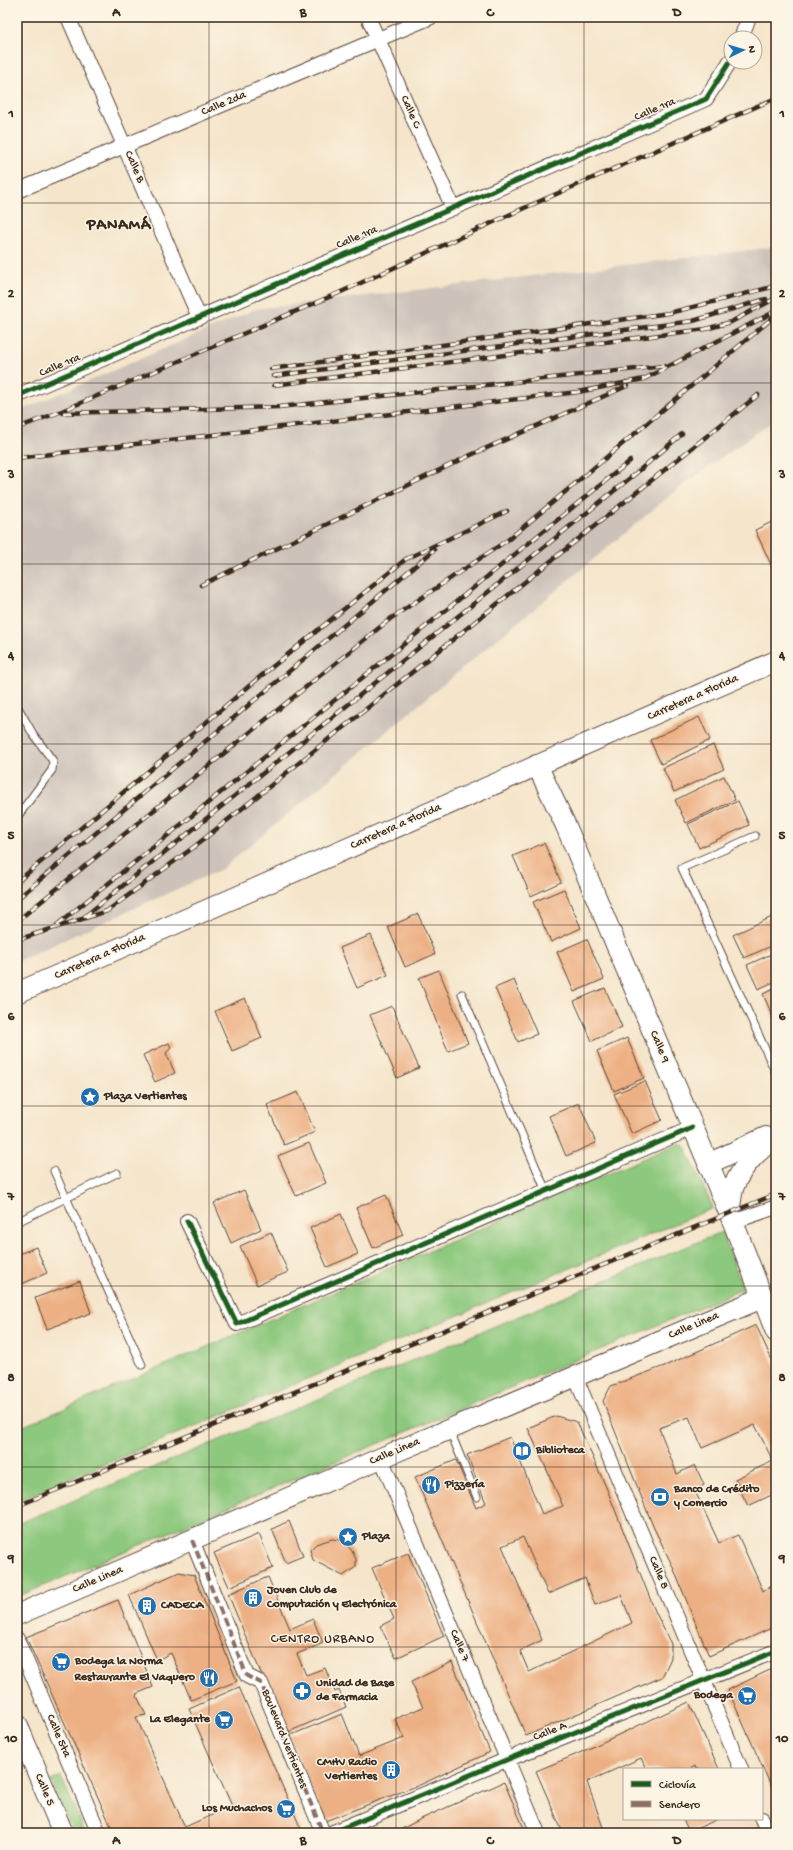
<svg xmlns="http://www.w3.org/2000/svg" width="793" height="1850" font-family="'Gochi Hand',sans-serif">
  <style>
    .built { fill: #efd6bb }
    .industrial { fill: #cdc2b9 }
    .green { fill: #8cc87d; stroke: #64794e }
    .building { fill: #edb084; fill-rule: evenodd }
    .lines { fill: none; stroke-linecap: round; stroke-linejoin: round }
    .lane-casing { stroke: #574638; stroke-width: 9 }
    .street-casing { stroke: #574638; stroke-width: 16 }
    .secondary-casing { stroke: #574638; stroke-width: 22 }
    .lane { stroke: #fff; stroke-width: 7 }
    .street { stroke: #fff; stroke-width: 14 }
    .secondary { stroke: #fff; stroke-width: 20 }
    .rail-casing { stroke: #3b2a1e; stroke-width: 4.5 }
    .rail { stroke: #fcf5e5; stroke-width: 3; stroke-dasharray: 9; stroke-linecap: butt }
    .quiet { stroke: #8d6e63; stroke-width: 4; stroke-dasharray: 8 4; stroke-linecap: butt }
    .cycleway-casing { stroke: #fcf5e5; stroke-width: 8 }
    .cycleway { stroke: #1b5e20; stroke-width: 5 }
    .grid { fill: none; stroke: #3b2a1e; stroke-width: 1; stroke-opacity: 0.55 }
    .labels { text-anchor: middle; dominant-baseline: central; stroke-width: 3; stroke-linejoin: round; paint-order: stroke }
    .street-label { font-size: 12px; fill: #3b2a1e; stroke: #fcf5e5 }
    .poi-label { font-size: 12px; font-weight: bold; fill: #3b2a1e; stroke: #fcf5e5; text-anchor: start }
    .neighbourhood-label { font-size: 13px; letter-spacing: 1px; fill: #3b2a1e; stroke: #fcf5e5 }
    .district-label { font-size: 16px; font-weight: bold; letter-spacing: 1px; fill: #3b2a1e; stroke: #fcf5e5 }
    .neatline { fill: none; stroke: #3b2a1e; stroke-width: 1.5 }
    .grid-label { font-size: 13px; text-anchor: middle; font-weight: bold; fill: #3b2a1e }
  </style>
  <rect width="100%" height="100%" fill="#fcf5e5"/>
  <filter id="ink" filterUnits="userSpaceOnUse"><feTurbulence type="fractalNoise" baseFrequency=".025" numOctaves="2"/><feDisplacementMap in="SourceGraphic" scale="8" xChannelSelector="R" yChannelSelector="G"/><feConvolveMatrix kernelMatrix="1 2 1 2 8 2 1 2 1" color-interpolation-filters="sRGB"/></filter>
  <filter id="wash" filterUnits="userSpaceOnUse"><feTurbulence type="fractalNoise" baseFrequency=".012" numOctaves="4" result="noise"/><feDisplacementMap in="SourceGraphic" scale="16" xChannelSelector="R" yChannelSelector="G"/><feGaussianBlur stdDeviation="0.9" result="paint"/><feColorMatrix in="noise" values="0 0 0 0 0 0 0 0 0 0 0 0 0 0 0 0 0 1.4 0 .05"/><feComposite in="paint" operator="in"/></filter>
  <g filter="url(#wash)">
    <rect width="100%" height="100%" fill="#f5e5cb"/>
    <!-- built -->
    <path class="built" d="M718 1819H755L776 1829V1833H687Z"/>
    <!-- industrial -->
    <path class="industrial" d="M776 247V419L680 487 222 869 17 961V412L256 309Z"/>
    <!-- green -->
    <g class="green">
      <path d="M679 1143 685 1146 713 1208 17 1501V1429Z"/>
      <path d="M722 1232 743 1289 17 1597V1524Z"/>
      <path d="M61 1776 85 1833H73L51 1781Z"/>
    </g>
    <g id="blocks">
      <!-- building -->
      <g class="building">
        <path d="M776 520V575L755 530Z"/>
        <path d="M699 717 710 740 661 764 650 740Z"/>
        <path d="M713 745 724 769 674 792 663 768Z"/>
        <path d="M724 776 735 800 686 823 675 800Z"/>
        <path d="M738 801 749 825 699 848 688 824Z"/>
        <path d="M544 843 561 882 531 896 513 856Z"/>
        <path d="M564 889 581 928 551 942 533 902Z"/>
        <path d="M418 914 435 954 405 967 388 927Z"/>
        <path d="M776 915V944L744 958 733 935Z"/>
        <path d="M371 935 388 975 357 988 340 948Z"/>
        <path d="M587 939 604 979 574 992 557 952Z"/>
        <path d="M776 952V981L758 989 747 965Z"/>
        <path d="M439 970 468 1043 448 1051 419 978Z"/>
        <path d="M514 980 537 1034 518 1042 495 988Z"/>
        <path d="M605 988 622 1027 592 1041 574 1001Z"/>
        <path d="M776 988V1024L763 994Z"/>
        <path d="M245 998 262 1038 232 1051 215 1011Z"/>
        <path d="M392 1006 419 1068 397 1078 370 1015Z"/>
        <path d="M627 1038 644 1078 614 1091 597 1051Z"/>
        <path d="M169 1043 171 1048 166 1053 175 1073 155 1082 143 1055Z"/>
        <path d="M645 1081 662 1120 632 1134 614 1094Z"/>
        <path d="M298 1092 315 1132 284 1145 267 1105Z"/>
        <path d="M579 1103 596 1143 566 1156 549 1116Z"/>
        <path d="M309 1143 326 1183 296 1196 278 1156Z"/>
        <path d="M244 1190 261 1229 231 1243 214 1203Z"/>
        <path d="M386 1195 403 1235 373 1248 356 1208Z"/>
        <path d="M341 1214 358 1254 327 1267 310 1228Z"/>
        <path d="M271 1232 288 1272 257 1285 240 1246Z"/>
        <path d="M36 1247 47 1273 17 1286V1255Z"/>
        <path d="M80 1281 91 1313 47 1329 35 1298Z"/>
        <path d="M756 1325 776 1369V1493L748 1506 735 1479 773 1461 755 1425 702 1448 689 1417 659 1428 677 1474 695 1465 704 1485 695 1491 719 1543 738 1535 763 1591 776 1584V1626L709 1656 672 1565 653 1526 603 1401 611 1386 667 1365Z"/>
        <path d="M556 1416 577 1422 606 1487 655 1611 671 1644V1658L662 1677 526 1736 415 1477 456 1460 476 1508 486 1503 467 1455 510 1437 542 1514 563 1506 528 1428ZM523 1537 548 1594 585 1578 595 1605 621 1595 632 1623 529 1672 520 1651 542 1640 502 1546Z"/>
        <path d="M289 1521 303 1556 286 1563 272 1529Z"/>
        <path d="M259 1534 273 1568 229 1587 214 1553Z"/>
        <path d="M332 1539 340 1540 347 1545 352 1551 356 1559V1567L343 1576 313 1560 310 1550 316 1544Z"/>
        <path d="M408 1553 444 1636 396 1658 380 1626 394 1619 372 1568Z"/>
        <path d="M179 1572 194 1575 237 1681 191 1700 171 1653 157 1660 129 1595Z"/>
        <path d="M268 1577 290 1629 313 1619 323 1643 297 1654 306 1675 325 1668 335 1692 339 1690 346 1707 286 1733 228 1594Z"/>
        <path d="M118 1600 153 1687 136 1694 146 1715 136 1717 185 1827 232 1806 189 1709 239 1687 301 1829 292 1833H114L26 1637Z"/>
        <path d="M452 1662 490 1752 422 1784 325 1821 289 1736 342 1714 359 1756 404 1738 395 1719 423 1707 411 1682Z"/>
        <path d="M776 1667V1797L728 1690Z"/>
        <path d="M689 1702 719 1769H696L695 1766 690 1769H646L641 1758 587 1782 605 1833H563L536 1771 575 1755Z"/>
        <path d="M504 1782 526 1833H394L421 1819Z"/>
        <path d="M683 1819H718L689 1832Z"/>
      </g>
    </g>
  </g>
  <g filter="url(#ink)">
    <use href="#blocks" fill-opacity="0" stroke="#574638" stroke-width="1"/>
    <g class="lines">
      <defs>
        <g id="lane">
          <path d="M17 706 33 734 53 761 52 770 17 817"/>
          <path d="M755 836 682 868 776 1073"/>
          <path d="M462 994 546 1191"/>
          <path d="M54 1171 142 1365"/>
          <path d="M17 1222 117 1173"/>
          <path d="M450 1431 477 1497"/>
        </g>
        <g id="street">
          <path d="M68 17 199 317"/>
          <path d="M368 17 453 208"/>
          <path d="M741 38 749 17"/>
          <path d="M17 191 431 17"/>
          <path d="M17 396 706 99 731 60"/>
          <path d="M187 1221 237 1324 692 1128"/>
          <path d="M733 1222 776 1207"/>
          <path d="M575 1376 741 1769"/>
          <path d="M381 1458 538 1833"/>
          <path d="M192 1540 247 1676 261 1683 323 1833"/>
          <path d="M17 1639 99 1833"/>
          <path d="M762 1819 768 1833"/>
          <path d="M331 1833 506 1760 776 1651"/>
        </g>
        <g id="secondary">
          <path d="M537 765 566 826 733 1222 776 1332"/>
          <path d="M17 993 776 661"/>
          <path d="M708 1164 766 1137"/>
          <path d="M729 1213C731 1204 731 1194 734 1186 742 1165 759 1150 776 1137"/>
          <path d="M17 1615 381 1458 762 1298"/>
          <path d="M17 1724 63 1833"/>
        </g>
      </defs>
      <!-- lane casing -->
      <use href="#lane" class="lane-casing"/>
      <!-- street casing -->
      <use href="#street" class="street-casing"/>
      <!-- secondary casing -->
      <use href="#secondary" class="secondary-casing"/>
      <!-- lane -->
      <use href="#lane" class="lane"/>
      <!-- street -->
      <use href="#street" class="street"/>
      <!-- secondary -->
      <use href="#secondary" class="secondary"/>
      <defs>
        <g id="rail">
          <path d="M271 369 669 313 776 286"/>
          <path d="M273 376 693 321 766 299"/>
          <path d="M274 385 706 329 731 322 776 298"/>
          <path d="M63 413 279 407 664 366"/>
          <path d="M17 428 57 413 341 292 522 209 776 98"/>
          <path d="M17 458 578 392 644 379 774 312"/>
          <path d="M201 585 473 454 627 386"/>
          <path d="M17 882 261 676 406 559 507 511"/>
          <path d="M17 899 434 550"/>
          <path d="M84 917 635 474 682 434"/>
          <path d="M17 921 390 619 509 539 776 315"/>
          <path d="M57 925 630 461"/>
          <path d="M17 940 107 911 194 847 758 395"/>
          <path d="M17 1506 776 1194"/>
        </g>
      </defs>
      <!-- rail casing -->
      <use href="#rail" class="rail-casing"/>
      <!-- rail -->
      <use href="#rail" class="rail"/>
      <!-- quiet -->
      <path class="quiet" d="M192 1540 247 1676 261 1683 323 1833"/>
      <defs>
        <g id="cycleway">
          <path d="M17 396 706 99 731 60"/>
          <path d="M187 1221 237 1324 692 1128"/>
          <path d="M331 1833 506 1760 776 1651"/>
        </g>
      </defs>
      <!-- cycleway casing -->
      <use href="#cycleway" class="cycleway-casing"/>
      <!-- cycleway -->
      <use href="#cycleway" class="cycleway"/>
    </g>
  </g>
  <!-- grid -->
  <path class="grid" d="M209 17V1833M396 17V1833M584 17V1833M17 203H776M17 383H776M17 564H776M17 744H776M17 925H776M17 1106H776M17 1286H776M17 1467H776M17 1647H776"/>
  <!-- icons -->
  <defs>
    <symbol id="sight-disc" viewBox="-11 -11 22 22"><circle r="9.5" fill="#1f6fb2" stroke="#fcf5e5"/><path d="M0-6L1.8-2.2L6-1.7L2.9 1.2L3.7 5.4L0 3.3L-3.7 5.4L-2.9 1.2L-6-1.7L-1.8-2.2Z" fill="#fff"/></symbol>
    <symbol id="library-disc" viewBox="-11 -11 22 22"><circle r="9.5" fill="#1f6fb2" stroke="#fcf5e5"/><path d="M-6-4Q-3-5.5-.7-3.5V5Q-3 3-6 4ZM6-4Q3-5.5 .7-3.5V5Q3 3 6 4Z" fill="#fff"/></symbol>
    <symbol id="restaurant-disc" viewBox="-11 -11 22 22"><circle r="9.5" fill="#1f6fb2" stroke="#fcf5e5"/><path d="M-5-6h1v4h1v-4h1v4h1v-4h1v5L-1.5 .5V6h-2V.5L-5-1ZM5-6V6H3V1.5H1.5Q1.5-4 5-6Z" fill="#fff"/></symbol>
    <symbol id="bank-disc" viewBox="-11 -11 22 22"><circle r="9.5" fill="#1f6fb2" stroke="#fcf5e5"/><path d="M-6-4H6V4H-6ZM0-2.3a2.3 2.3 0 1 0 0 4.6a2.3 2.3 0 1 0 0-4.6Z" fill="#fff"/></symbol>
    <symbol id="building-disc" viewBox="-11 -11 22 22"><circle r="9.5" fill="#1f6fb2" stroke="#fcf5e5"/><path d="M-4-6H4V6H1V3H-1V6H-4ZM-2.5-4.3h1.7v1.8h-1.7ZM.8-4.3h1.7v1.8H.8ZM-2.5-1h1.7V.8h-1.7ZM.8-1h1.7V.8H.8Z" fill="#fff"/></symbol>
    <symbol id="supermarket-disc" viewBox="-11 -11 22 22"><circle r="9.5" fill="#1f6fb2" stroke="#fcf5e5"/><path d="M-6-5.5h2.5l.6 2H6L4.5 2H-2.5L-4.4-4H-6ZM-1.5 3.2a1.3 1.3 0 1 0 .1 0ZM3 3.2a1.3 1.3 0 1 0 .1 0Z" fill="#fff"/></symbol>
    <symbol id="pharmacy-disc" viewBox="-11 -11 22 22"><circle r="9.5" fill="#1f6fb2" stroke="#fcf5e5"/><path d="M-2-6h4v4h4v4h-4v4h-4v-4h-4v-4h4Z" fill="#fff"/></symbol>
  </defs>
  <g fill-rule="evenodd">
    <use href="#sight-disc" x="79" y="1086" width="22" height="22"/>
    <use href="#library-disc" x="511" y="1440" width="22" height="22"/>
    <use href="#restaurant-disc" x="420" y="1474" width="22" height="22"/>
    <use href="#bank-disc" x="649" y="1486" width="22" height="22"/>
    <use href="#sight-disc" x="337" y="1526" width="22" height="22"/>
    <use href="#building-disc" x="242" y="1587" width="22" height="22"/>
    <use href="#building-disc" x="136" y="1595" width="22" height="22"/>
    <use href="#supermarket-disc" x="50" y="1651" width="22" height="22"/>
    <use href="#restaurant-disc" x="198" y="1667" width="22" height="22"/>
    <use href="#pharmacy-disc" x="291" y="1680" width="22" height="22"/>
    <use href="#supermarket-disc" x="736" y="1685" width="22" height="22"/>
    <use href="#supermarket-disc" x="213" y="1709" width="22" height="22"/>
    <use href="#building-disc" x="380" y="1759" width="22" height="22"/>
    <use href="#supermarket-disc" x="275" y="1798" width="22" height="22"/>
  </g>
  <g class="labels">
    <!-- street labels -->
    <g class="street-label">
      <text transform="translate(224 104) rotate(-23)">Calle 2da</text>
      <text transform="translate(655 110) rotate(-23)">Calle 1ra</text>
      <text transform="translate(410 112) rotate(66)">Calle C</text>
      <text transform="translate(134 167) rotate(66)">Calle B</text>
      <text transform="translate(357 238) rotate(-23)">Calle 1ra</text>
      <text transform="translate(60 366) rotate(-23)">Calle 1ra</text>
      <text transform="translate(693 698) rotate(-24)">Carretera a Florida</text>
      <text transform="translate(396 827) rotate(-24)">Carretera a Florida</text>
      <text transform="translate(100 957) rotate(-24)">Carretera a Florida</text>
      <text transform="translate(659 1047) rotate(67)">Calle 9</text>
      <text transform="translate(694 1326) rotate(-23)">Calle Linea</text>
      <text transform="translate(395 1452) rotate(-23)">Calle Linea</text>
      <text transform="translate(658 1573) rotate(67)">Calle 8</text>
      <text transform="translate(98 1580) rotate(-23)">Calle Linea</text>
      <text transform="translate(459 1646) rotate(67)">Calle 7</text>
      <text transform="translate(550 1732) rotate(-22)">Calle A</text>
      <text transform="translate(58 1736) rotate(67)">Calle 5ta</text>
      <text transform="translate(284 1739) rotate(68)">Boulevard Vertientes</text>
      <text transform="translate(44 1790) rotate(67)">Calle 5</text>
    </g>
    <!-- poi labels -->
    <g class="poi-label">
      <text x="104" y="1097">Plaza Vertientes</text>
      <text x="536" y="1451">Biblioteca</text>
      <text x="445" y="1485">Pizzería</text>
      <text x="674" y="1490">Banco de Crédito<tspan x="674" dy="14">y Comercio</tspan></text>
      <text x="362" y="1537">Plaza</text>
      <text x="267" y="1591">Joven Club de<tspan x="267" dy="14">Computación y Electrónica</tspan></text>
      <text x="161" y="1606">CADECA</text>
      <text x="75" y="1662">Bodega la Norma</text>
      <text x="195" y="1678" text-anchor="end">Restaurante El Vaquero</text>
      <text x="316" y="1684">Unidad de Base<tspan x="316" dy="14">de Farmacia</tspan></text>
      <text x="733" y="1696" text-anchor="end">Bodega</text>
      <text x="210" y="1720" text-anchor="end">La Elegante</text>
      <text x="377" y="1763" text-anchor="end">CMHV Radio<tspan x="377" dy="14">Vertientes</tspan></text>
      <text x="272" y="1809" text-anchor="end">Los Muchachos</text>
    </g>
    <!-- neighbourhood labels -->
    <g class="neighbourhood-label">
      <text x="323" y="1639">CENTRO URBANO</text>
    </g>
    <!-- district labels -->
    <g class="district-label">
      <text x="119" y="226">PANAMÁ</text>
    </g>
  </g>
  <!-- margin -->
  <rect width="793" height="1850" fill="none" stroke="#fcf5e5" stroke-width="44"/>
  <!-- legend -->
  <rect x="623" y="1768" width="140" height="52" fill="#fcf5e5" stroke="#afa495"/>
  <rect x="631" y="1781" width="20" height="6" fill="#1b5e20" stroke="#afa495"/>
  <text x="659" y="1788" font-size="12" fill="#3b2a1e">Ciclovía</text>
  <rect x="631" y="1801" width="20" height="6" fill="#8d6e63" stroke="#afa495"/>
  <text x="659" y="1808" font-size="12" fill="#3b2a1e">Sendero</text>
  <!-- north arrow -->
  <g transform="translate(743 50) rotate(85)"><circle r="19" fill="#fcf5e5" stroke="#afa495"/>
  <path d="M0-3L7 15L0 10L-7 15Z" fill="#1f6fb2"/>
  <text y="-6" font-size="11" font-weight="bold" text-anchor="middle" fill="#3b2a1e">N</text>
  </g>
  <rect x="22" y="22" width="749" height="1806" class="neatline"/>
  <g class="grid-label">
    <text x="116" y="16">A</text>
    <text x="303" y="16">B</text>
    <text x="490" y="16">C</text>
    <text x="677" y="16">D</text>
    <text x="11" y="117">1</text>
    <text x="782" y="117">1</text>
    <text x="11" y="297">2</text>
    <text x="782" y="297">2</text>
    <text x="11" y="478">3</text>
    <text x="782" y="478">3</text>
    <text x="11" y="659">4</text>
    <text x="782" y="659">4</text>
    <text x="11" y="839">5</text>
    <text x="782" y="839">5</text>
    <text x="11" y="1020">6</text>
    <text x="782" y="1020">6</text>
    <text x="11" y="1200">7</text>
    <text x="782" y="1200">7</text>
    <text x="11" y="1381">8</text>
    <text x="782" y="1381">8</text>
    <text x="11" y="1562">9</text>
    <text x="782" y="1562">9</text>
    <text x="11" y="1742">10</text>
    <text x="782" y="1742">10</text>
    <text x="116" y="1844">A</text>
    <text x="303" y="1844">B</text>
    <text x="490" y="1844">C</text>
    <text x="677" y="1844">D</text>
  </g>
</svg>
